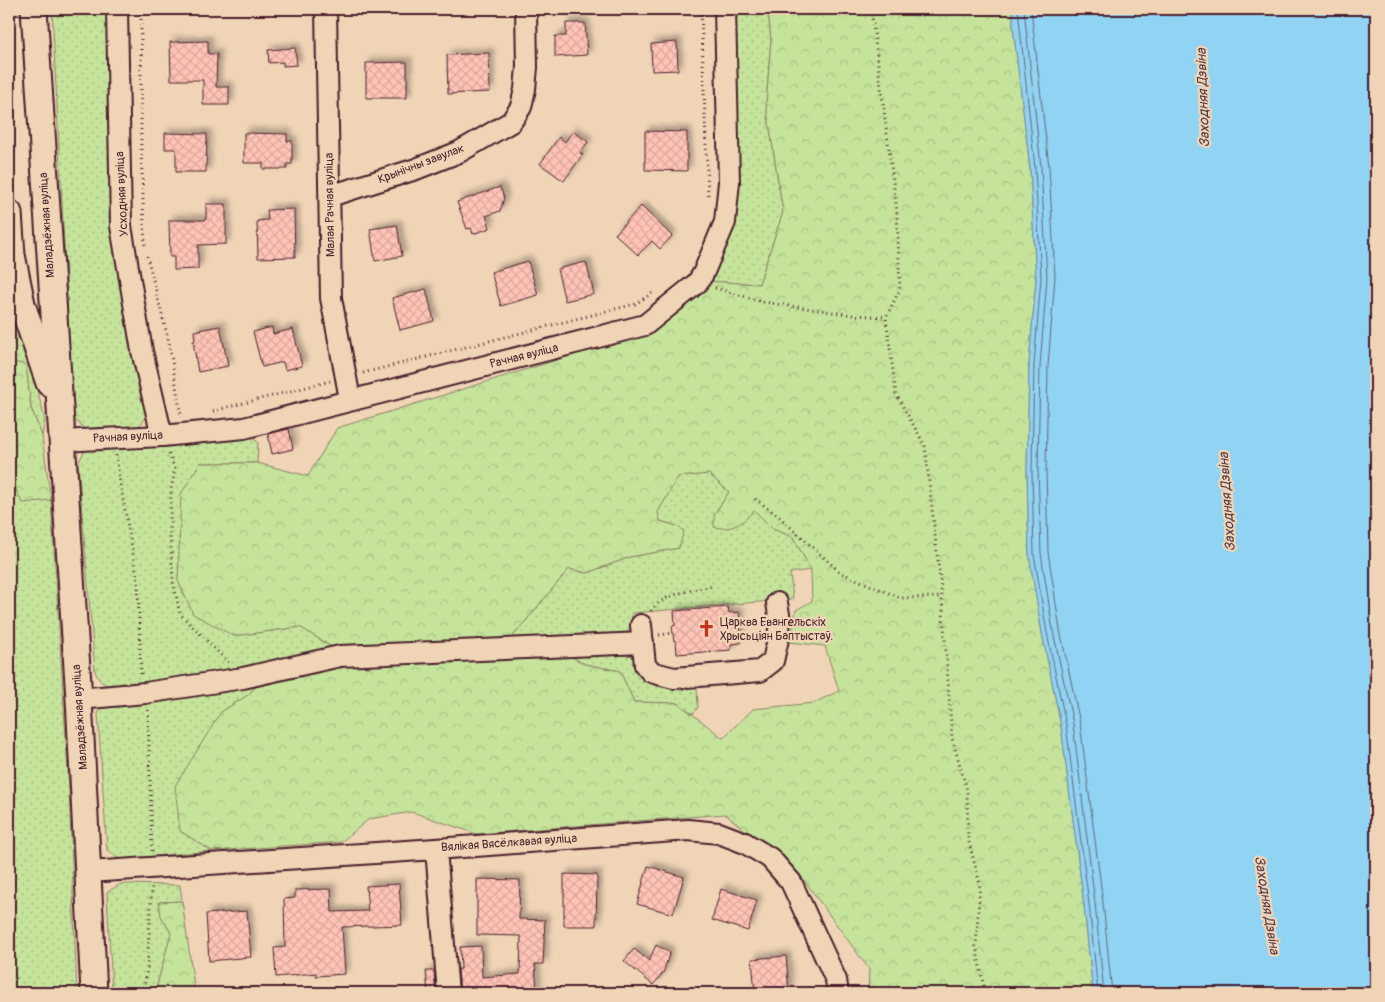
<svg xmlns="http://www.w3.org/2000/svg" width="1385" height="1002" font-family="Pangolin,sans-serif">
  <style>
    .grass { fill: url(#grass-dots); stroke: #888163 }
    .forest { fill: url(#forest-crowns); stroke: #888163 }
    .water { fill: #90d3f2; stroke: #748ba2 }
    .lines { fill: none; stroke-linecap: round; stroke-linejoin: round }
    .shore { stroke: #66677b; stroke-width: 1 }
    .building { fill: url(#building-cross-hatch); stroke: #4a1f2b; filter: url(#shadow) }
    .minor-casing { stroke: #4a1f2b; stroke-width: 24 }
    .major-casing { stroke: #4a1f2b; stroke-width: 29 }
    .path { stroke: #4a1f2b; stroke-width: 3; stroke-dasharray: 1 4; stroke-linecap: butt }
    .minor { stroke: #efd4b6; stroke-width: 20 }
    .major { stroke: #efd4b6; stroke-width: 25 }
    .labels { text-anchor: middle; dominant-baseline: central; stroke-width: 4.5; stroke-linejoin: round; paint-order: stroke }
    .street-label { font-size: 12px; fill: #4a1f2b; stroke: #efd4b6 }
    .poi-label { font-size: 12px; fill: #4a1f2b; stroke: #efd4b6; text-anchor: start }
    .water-label { font-size: 14px; font-style: italic; fill: #543a49; stroke: #efd4b6 }
  </style>
  <defs>
    <pattern id="grass-dots" width="8" height="8" patternUnits="userSpaceOnUse" patternTransform="scale(1.25)"><rect width="8" height="8" fill="#c5e39b"/><path d="M2 2h.1M6 6h.1" fill="none" stroke="#abc286" stroke-width="1.8" stroke-linecap="round"/></pattern>
    <pattern id="forest-crowns" width="20" height="18" patternUnits="userSpaceOnUse" patternTransform="scale(1.25)"><rect width="20" height="18" fill="#c5e39b"/><path d="M2 6a3 3 0 1 1 6 0M12 15a3 3 0 1 1 6 0" fill="none" stroke="#abc286"/></pattern>
    <pattern id="building-cross-hatch" width="8" height="8" patternUnits="userSpaceOnUse" patternTransform="scale(1.25)"><rect width="8" height="8" fill="#ffc4b7"/><path d="M0 0l8 8M0 8l8-8" fill="none" stroke="#dca89e"/></pattern>
    <filter id="shadow"><feDropShadow dx="4.5" dy="-4.5" stdDeviation="2.5" flood-color="#0004"/></filter>
  </defs>
  <rect width="100%" height="100%" fill="#efd4b6"/>
  <filter id="ink" filterUnits="userSpaceOnUse"><feTurbulence type="fractalNoise" baseFrequency=".02" numOctaves="2"/><feDisplacementMap in="SourceGraphic" scale="10" xChannelSelector="R" yChannelSelector="G"/><feConvolveMatrix kernelMatrix="1 2 1 2 8 2 1 2 1" color-interpolation-filters="sRGB"/></filter>
  <g filter="url(#ink)">
    <!-- grass -->
    <g class="grass">
      <path d="M52 9H108L149 414 139 426 86 430 73 418Z"/>
      <path d="M734 9H768L771 40 766 104 783 212 759 284 706 281 729 224Z"/>
      <path d="M9 302 30 362 45 420 42 436 31 408 26 366 9 361Z"/>
      <path d="M249 436 258 442 257 463H200L234 636 300 627 338 651 182 683 110 687C102 683 98 680 95 671L78 463 84 452 95 447Z"/>
      <path d="M709 474 729 492 714 515 754 510 773 529 793 537 811 570 790 573 793 599 632 613C631 627 632 630 619 638L509 641 569 569 587 573 630 557 679 548 677 526 660 521 657 512 678 476Z"/>
      <path d="M9 478 13 482 22 502 51 500 69 788 77 993H9Z"/>
      <path d="M620 650C630 653 638 655 641 666 641 670 642 674 644 677 654 692 681 688 697 687L698 707 693 714 678 703 634 702 620 671 584 664 563 652Z"/>
      <path d="M264 678 248 695 221 712 180 831 212 851 119 859 107 850 98 715 99 709 102 704Z"/>
      <path d="M121 884 180 885 182 901 159 902 161 916 171 933 155 993H112L107 892Z"/>
    </g>
    <!-- forest -->
    <g class="forest">
      <path d="M768 9H1013V27L1030 168 1036 279 1029 365 1027 471 1029 554 1042 633 1061 726 1084 905 1093 993H868L869 969 798 872 725 814 477 834 412 812 369 819 341 842 212 851 180 831 175 786 221 712 248 695 264 678 342 661 563 652 584 664 620 671 634 702 678 703 723 738 753 709 814 703 839 691 825 646 790 642 796 610 812 601 811 570 793 537 773 529 754 510C743 523 733 531 714 527V515L729 492 709 474 678 477 658 512 660 521 677 526 684 531 679 548 630 557 587 573 569 569 509 641 338 651 300 627 234 636 193 614 178 581 181 494 200 463H257L308 476 337 428 654 330 706 281 759 284 783 212 766 104 771 40Z"/>
      <path d="M9 361 26 365 31 408 42 436 51 500 22 503 13 482 9 478Z"/>
      <path d="M182 901 195 993H155L171 933 161 916 159 902Z"/>
    </g>
    <!-- water -->
    <path class="water" d="M1013 9H1376V993H1093L1084 905 1061 726 1042 633 1029 554 1027 472 1029 365 1036 279 1030 168 1013 27Z"/>
    <g class="lines">
      <!-- shore -->
      <g class="shore">
        <path d="M1018 9 1035 168 1041 278 1034 365 1032 471 1034 554 1047 633 1066 725 1089 904 1098 993"/>
        <path d="M1024 9 1041 167 1047 278 1040 366 1038 471 1041 553 1053 631 1073 724 1095 903 1104 993"/>
        <path d="M1031 9 1049 167 1055 277 1048 366 1046 471 1048 552 1060 630 1080 723 1103 903 1112 993"/>
      </g>
    </g>
    <!-- building -->
    <g class="building">
      <path d="M566 23H585L587 55 555 57V36H566Z"/>
      <path d="M208 41V54H217L216 87H229V105H203V80H171L170 42Z"/>
      <path d="M677 42 678 70 652 71 651 44Z"/>
      <path d="M295 48 297 65 283 66V62L269 63 268 50Z"/>
      <path d="M489 53 490 92 448 94 447 55Z"/>
      <path d="M407 62V98H366V63Z"/>
      <path d="M573 131 588 142 580 153 583 154 564 181 540 164 559 137 565 142Z"/>
      <path d="M645 131 687 132V171L645 170Z"/>
      <path d="M165 133 207 134 206 172H176V149H165Z"/>
      <path d="M244 133 287 134V141H292V164H287V169H263V163H244Z"/>
      <path d="M500 187 504 198 500 211 486 216 490 228 473 234 471 228 467 229 457 202Z"/>
      <path d="M206 204H226V244L198 245V269L174 270V257H170L169 220H206Z"/>
      <path d="M641 206 672 236 660 249 652 241 638 255 615 234Z"/>
      <path d="M294 209 295 257 258 258 257 221 268 220 267 210Z"/>
      <path d="M397 225 402 256 375 261 370 229Z"/>
      <path d="M528 261 538 295 501 306 491 272Z"/>
      <path d="M586 262 594 294 565 301 557 269Z"/>
      <path d="M426 289 434 321 400 330 392 298Z"/>
      <path d="M220 326 228 366 198 372 193 341H195L194 331Z"/>
      <path d="M272 327 273 334 293 329 302 366 285 370 283 362 262 367 253 332Z"/>
      <path d="M289 429 293 449 272 454 268 434Z"/>
      <path d="M728 607 729 613 739 612 741 643 731 644V650L677 654 676 641H674L672 626 675 625 674 611Z"/>
      <path d="M648 866 684 877 673 914 637 904Z"/>
      <path d="M564 874 597 875 596 926H564Z"/>
      <path d="M477 879 520 880 519 919 545 920 543 964H535L537 993H460L458 969H461L460 947 481 946 482 977 520 974 521 936 477 935Z"/>
      <path d="M399 884 402 925 342 927 345 974 316 976V973L276 977 274 948 285 947 284 899 295 898V890L331 889 332 912 368 911 366 886Z"/>
      <path d="M721 889 757 900 748 931 712 920Z"/>
      <path d="M247 911 251 957 209 961 206 914Z"/>
      <path d="M656 945 670 952 663 973 653 985 624 961 634 949 649 961Z"/>
      <path d="M786 956 789 993H755L752 959Z"/>
      <path d="M426 971H434L436 993H428Z"/>
    </g>
    <g class="lines">
      <defs>
        <g id="minor">
          <path d="M117 9 121 226 142 351 162 436"/>
          <path d="M326 9 331 298 350 399"/>
          <path d="M330 196 416 169 459 152 511 122 521 107 525 89 527 67 526 9"/>
          <path d="M61 441 162 436 244 428 645 325 697 283 703 274 725 222 729 182 725 9"/>
          <path d="M641 625 645 665 651 672 674 678 760 671 773 661 778 639 780 620 777 603"/>
          <path d="M79 699 145 693 243 678 340 656 643 643"/>
          <path d="M436 849 448 993"/>
          <path d="M89 872 436 849 688 830 719 833 745 843 770 858 791 882 836 980 838 993"/>
        </g>
        <g id="major">
          <path d="M34 9 79 699 94 993"/>
          <path d="M9 213 12 255 22 304 49 383"/>
        </g>
      </defs>
      <!-- minor casing -->
      <use href="#minor" class="minor-casing"/>
      <!-- major casing -->
      <use href="#major" class="major-casing"/>
      <!-- path -->
      <g class="path">
        <path d="M141 9V149L145 248"/>
        <path d="M701 9 708 196"/>
        <path d="M871 9 897 212 900 289 886 317 896 394 925 446 942 597 952 738 967 790 968 839 980 884 976 946 985 993"/>
        <path d="M147 256 169 342 181 416"/>
        <path d="M715 288 763 302 853 315 886 317"/>
        <path d="M363 373 635 304 652 293"/>
        <path d="M213 411 330 381"/>
        <path d="M169 454 175 470 171 489 170 535 173 581 180 614 229 663"/>
        <path d="M116 455 120 483 138 581 141 677"/>
        <path d="M755 499 776 514 841 573 901 598 942 597"/>
        <path d="M651 611C663 593 694 590 714 586"/>
        <path d="M659 635 673 633"/>
        <path d="M148 710 152 851"/>
        <path d="M143 993 147 970 152 884"/>
      </g>
      <!-- minor -->
      <use href="#minor" class="minor"/>
      <!-- major -->
      <use href="#major" class="major"/>
    </g>
  </g>
  <!-- icons -->
  <defs>
    <symbol id="church-bare" viewBox="-9 -9 18 18"><path d="M-1.2-6h2.4v3.5h3.3v2.4h-3.3V6h-2.4V-.1h-3.3v-2.4h3.3Z" fill="#c8321e" stroke="#efd4b6" stroke-width="2.5" paint-order="stroke"/></symbol>
  </defs>
  <g fill-rule="evenodd">
    <use href="#church-bare" x="694" y="616" width="25" height="25"/>
  </g>
  <g class="labels">
    <!-- street labels -->
    <g class="street-label">
      <text transform="translate(421 164) rotate(-21)">Крынічны завулак</text>
      <text transform="translate(122 194) rotate(-93)">Усходняя вуліца</text>
      <text transform="translate(330 205) rotate(-91)">Малая Рачная вуліца</text>
      <text transform="translate(47 225) rotate(-94)">Маладзёжная вуліца</text>
      <text transform="translate(524 356) rotate(-14)">Рачная вуліца</text>
      <text transform="translate(128 437) rotate(-3)">Рачная вуліца</text>
      <text transform="translate(80 717) rotate(-94)">Маладзёжная вуліца</text>
      <text transform="translate(509 843) rotate(-4)">Вялікая Вясёлкавая вуліца</text>
    </g>
    <!-- poi labels -->
    <g class="poi-label">
      <text x="720" y="622">Царква Евангельскіх<tspan x="720" dy="14">Хрысьціян Баптыстаў.</tspan></text>
    </g>
    <!-- water labels -->
    <g class="water-label">
      <text transform="translate(1203 98) rotate(-92)">Заходняя Дзвіна</text>
      <text transform="translate(1227 502) rotate(-94)">Заходняя Дзвіна</text>
      <text transform="translate(1267 905) rotate(81)">Заходняя Дзвіна</text>
    </g>
  </g>
  <!-- margin -->
  <rect width="1385" height="1002" fill="none" stroke="#efd4b6" stroke-width="30"/>
  <rect x="15" y="15" width="1355" height="972" fill="none" stroke="#4a1f2b" stroke-width="2" filter="url(#ink)"/>
</svg>
